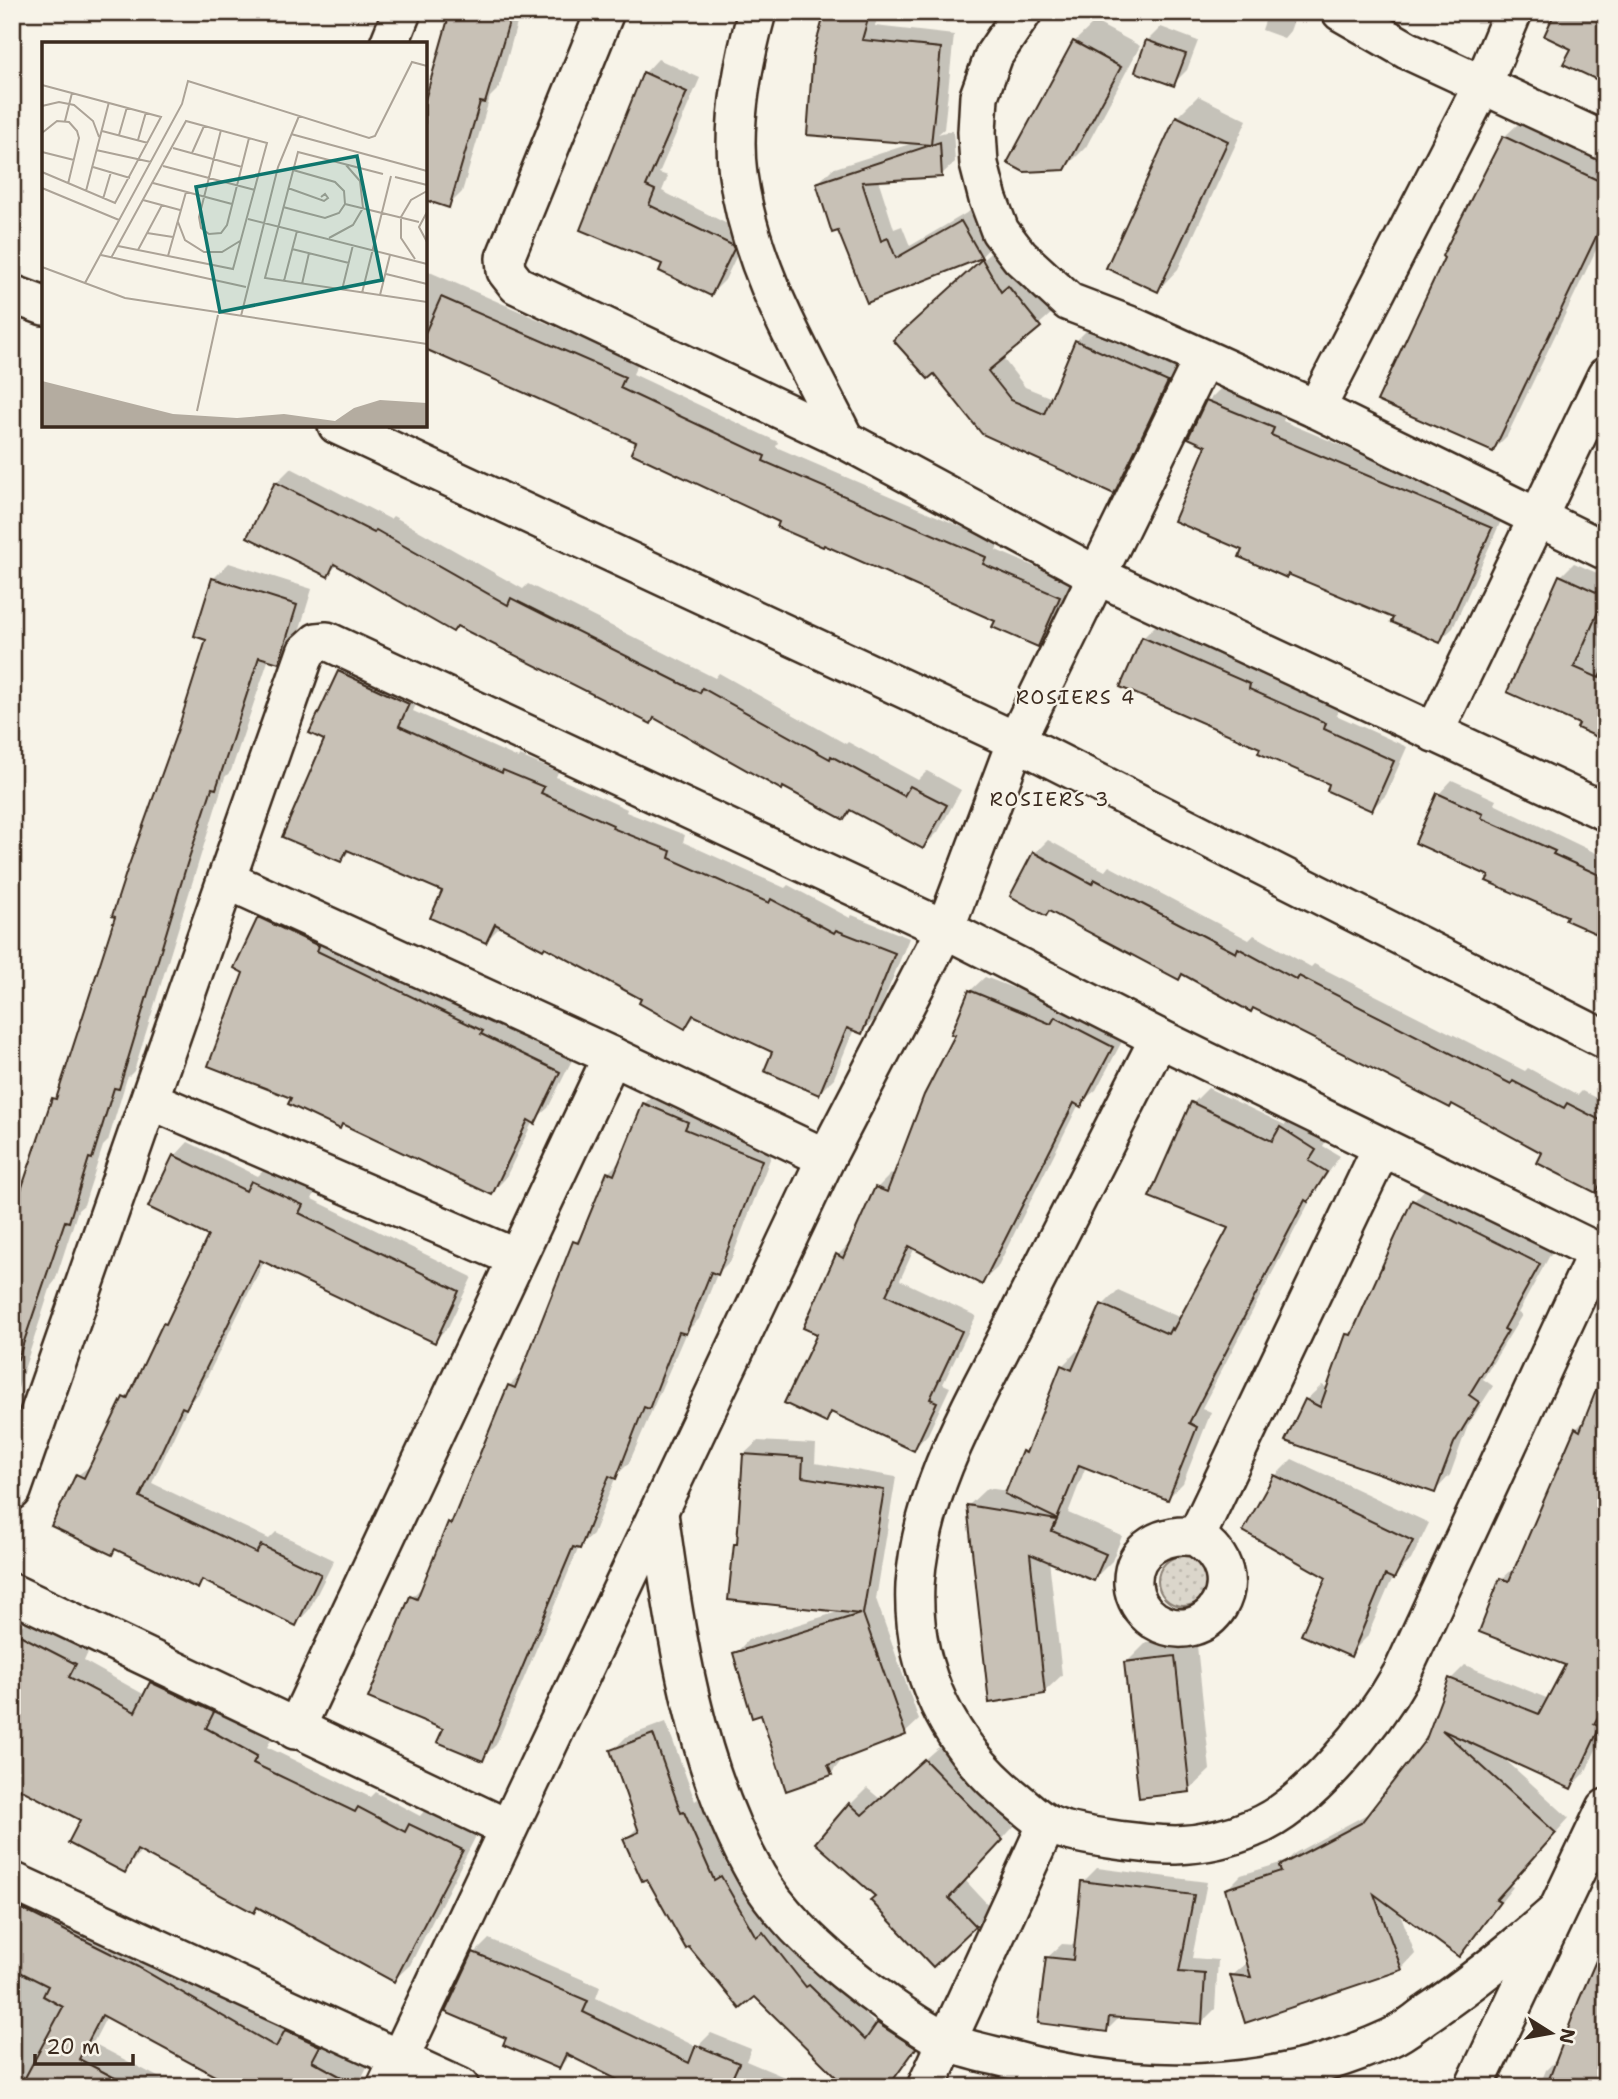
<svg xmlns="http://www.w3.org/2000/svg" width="1618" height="2099" font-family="'Shantell Sans',sans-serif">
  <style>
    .grass { fill: url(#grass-dots); stroke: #8b8074; stroke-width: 2 }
    .shadow { fill: #0003 }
    .building { fill: #c8c1b6; stroke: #3b2a1e; stroke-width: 2 }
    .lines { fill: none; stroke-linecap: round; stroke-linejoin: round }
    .minor-casing { stroke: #3b2a1e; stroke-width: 42 }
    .minor { stroke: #f7f3e8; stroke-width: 37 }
    .labels { text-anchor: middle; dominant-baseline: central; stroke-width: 5; stroke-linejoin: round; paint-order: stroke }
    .neighbourhood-label { font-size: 19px; letter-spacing: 2px; fill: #3b2a1e; stroke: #f7f3e8 }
    .inset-road { fill: none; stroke: #aca397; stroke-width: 2 }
    .view { fill: #0f766e; fill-opacity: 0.15; stroke: #0f766e; stroke-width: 3.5 }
    .inset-edge { fill: none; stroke: #3b2a1e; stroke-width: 3.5 }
  </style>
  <defs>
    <pattern id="grass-dots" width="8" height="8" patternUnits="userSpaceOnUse" patternTransform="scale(1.75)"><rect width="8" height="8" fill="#dbd6cb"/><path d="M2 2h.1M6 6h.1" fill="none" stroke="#bdb8ae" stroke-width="1.8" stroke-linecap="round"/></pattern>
  </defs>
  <rect width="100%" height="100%" fill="#f7f3e8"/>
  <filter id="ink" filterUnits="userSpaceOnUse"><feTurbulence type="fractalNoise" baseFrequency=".0143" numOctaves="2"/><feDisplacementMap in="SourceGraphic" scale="14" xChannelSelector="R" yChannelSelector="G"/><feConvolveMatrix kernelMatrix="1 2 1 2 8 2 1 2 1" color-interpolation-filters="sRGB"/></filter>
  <g filter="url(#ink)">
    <!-- grass -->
    <circle class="grass" cx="1183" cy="1581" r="25"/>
    <!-- shadow -->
    <g class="shadow">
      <path d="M470 12H533L526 18 519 16 499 88 490 97 462 192 448 206Z"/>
      <path d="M827 12H879L875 26 954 35 944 129 938 134 953 130 955 162 941 175 878 179 894 229 902 226 910 246 975 208 994 243 981 257 868 301 818 183 832 169 916 142Z"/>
      <path d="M1268 12H1297L1290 31 1284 38 1262 30Z"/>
      <path d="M1095 22 1140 46 1086 147 1065 168 1074 42Z"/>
      <path d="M1161 27 1198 41 1187 70 1173 84 1147 41Z"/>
      <path d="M658 59 700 78 659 173 668 176 662 191 747 234 725 280 711 294 664 263 582 229 645 73Z"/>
      <path d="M1198 96 1247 120 1178 269 1158 290 1177 117Z"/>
      <path d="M1518 124 1606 165V229L1507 436 1493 450 1504 137Z"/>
      <path d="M997 247 1015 280 1022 274 1053 312 1002 357 1025 387 1052 398 1076 341 1090 327 1181 368 1127 478 1113 492 909 326Z"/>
      <path d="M425 270 638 363 633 374 778 442 776 447 999 543 996 550 1073 583 1051 632 1037 645 997 620 781 522 639 441 425 330Z"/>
      <path d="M1222 387 1286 414 1283 421 1504 514 1453 628 1439 641 1395 618 1244 549 1208 445V401Z"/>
      <path d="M291 468 390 519 393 516 523 589 528 584 715 678 719 673 846 744 848 742 918 780 927 771 961 790 938 832 923 847 852 810 844 818 656 717 651 721 338 564 327 575 276 483Z"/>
      <path d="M229 563 312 589 295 645 279 661 269 658 231 771 225 777 134 1071 127 1078 108 1141 103 1146 84 1205 78 1210 55 1281 51 1286 12 1407V1224L54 1099 60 1093 180 730 208 638 213 579Z"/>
      <path d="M1574 563 1606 577V739L1581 723 1561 576Z"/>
      <path d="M1157 624 1263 670 1261 675 1339 710 1336 715 1407 747 1386 795 1372 809 1263 747 1122 686 1143 638Z"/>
      <path d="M354 657 423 688 413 711 518 758 520 756 558 772 556 777 627 809 626 812 685 835 683 842 785 888 788 885 850 918 852 915 909 938 877 1017 862 1032 854 1029 834 1078 819 1093 774 1051 697 1015 685 1027 643 998 546 945 501 926 486 941 444 890 351 850 341 860 326 739 339 672Z"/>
      <path d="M1452 780 1496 800 1494 804 1606 858V936L1491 875 1439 794Z"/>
      <path d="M1048 840 1105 871 1109 866 1249 940 1254 935 1311 967 1314 964 1525 1071 1528 1068 1578 1095 1582 1091 1606 1103V1181L1596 1191 1544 1153 1035 853Z"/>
      <path d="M273 905 573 1058 548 1108 533 1121 505 1179 491 1193 294 1097 246 972 260 918Z"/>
      <path d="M985 977 1127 1032 1096 1090 1079 1104 997 1268 982 1282 915 1247 900 1280 976 1316 943 1384 950 1387 928 1434 914 1449 834 1412 825 1420 819 1333 838 1255 853 1240 877 1188 892 1173 896 1175 957 1034 970 991Z"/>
      <path d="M1208 1088 1285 1125 1297 1114 1330 1134 1323 1146 1340 1156 1313 1195 1202 1408 1211 1412 1183 1483 1168 1498 1086 1466 1068 1513 1122 1536 1112 1561 1094 1579 1049 1560 1062 1675 1044 1692 991 1701 969 1505 987 1488 1008 1491 1024 1452 1031 1445 1062 1366 1077 1351 1082 1353 1103 1305 1118 1290 1181 1318 1231 1227 1193 1103Z"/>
      <path d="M658 1090 775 1146 731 1260 717 1274 699 1319 686 1332 629 1463 616 1476 593 1534 579 1547 496 1745 482 1758 445 1728 370 1697 412 1597 426 1583 449 1523 456 1516 509 1386 524 1371 575 1242 585 1232 608 1173 622 1159 644 1104Z"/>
      <path d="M188 1142 258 1176 266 1168 316 1191 312 1199 472 1277 448 1327 434 1341 265 1260 199 1393 190 1402 152 1483 269 1539 276 1532 334 1560 309 1610 296 1624 205 1580 197 1587 117 1548 112 1553 78 1475 94 1463 125 1398 133 1390 165 1324 171 1318 210 1235 175 1156Z"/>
      <path d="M1429 1185 1554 1248 1518 1313 1522 1315 1483 1379 1493 1386 1468 1425 1450 1475 1435 1491 1306 1400 1322 1385 1328 1388 1347 1335 1358 1324 1414 1201Z"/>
      <path d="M1606 1372V1728L1585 1773 1571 1787 1500 1755 1569 1818 1509 1885 1513 1887 1459 1955 1399 1910 1415 1954 1401 1969 1246 2021 1232 1976 1248 1962 1227 1889 1241 1875 1287 1861 1295 1853 1371 1812 1427 1740 1451 1679 1465 1665 1549 1699 1567 1664 1482 1631 1502 1579 1517 1565 1576 1429 1587 1418Z"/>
      <path d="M758 1441 816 1444 815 1463 896 1477 876 1599 919 1720 905 1733 844 1757 831 1774 762 1713 735 1654 748 1640 844 1610 736 1545 739 1542 744 1454Z"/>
      <path d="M1292 1459 1429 1523 1411 1560 1393 1577 1367 1637 1350 1654 1328 1577 1275 1476Z"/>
      <path d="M30 1617 90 1648 84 1661 145 1695 151 1683 167 1667 229 1697 220 1713 271 1740 267 1747 370 1797 375 1792 420 1816 426 1809 477 1834 410 1965 394 1980 258 1906 253 1911 142 1851 124 1871 82 1820 14 1784 12 1787V1636Z"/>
      <path d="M1196 1636 1210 1770 1189 1790 1126 1663 1147 1642Z"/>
      <path d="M666 1722 695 1801 698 1799 728 1868 736 1863 823 1972 877 2026 892 2010 928 2034 889 2087H865L625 1840 639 1826 612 1751 626 1737Z"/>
      <path d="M942 1744 1018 1822 965 1880 991 1908 975 1925 878 1895 850 1805 867 1788 880 1799Z"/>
      <path d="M1097 1868 1207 1882 1192 1958 1218 1960 1215 2009 1201 2023 1121 2016 1107 2030 1048 1957 1062 1944 1076 1945 1083 1882Z"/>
      <path d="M12 1885 115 1931 288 2029 302 2015 326 2045 367 2067 357 2087 107 2016 93 2043 177 2087H24L12 2081Z"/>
      <path d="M489 1939 600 1987 596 1998 697 2047 711 2033 751 2049 746 2061 808 2087H638L571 2055 559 2067 508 2037 447 2012 475 1953Z"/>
      <path d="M1606 1946V2079L1603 2087H1539L1546 2070 1560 2056Z"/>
      <path d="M1399 2084 1400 2087H1381Z"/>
    </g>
    <!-- building -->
    <g class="building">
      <path d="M450 12H512L485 103 480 102 449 208 425 200V100Z"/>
      <path d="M825 12H870L862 40 941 48 931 145 807 135 813 54Z"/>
      <path d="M1555 12H1606V84L1563 64 1571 49 1544 36Z"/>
      <path d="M1146 40 1186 54 1174 86 1135 72Z"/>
      <path d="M1073 41 1121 67 1065 170 1024 172 1007 163Z"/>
      <path d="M643 72 687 92 646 186 655 190 649 205 732 245 734 249 711 296 659 271 662 264 580 230Z"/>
      <path d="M1176 116 1228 141 1158 292 1106 268Z"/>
      <path d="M1503 136 1606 184V216L1493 452 1377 401 1444 258 1442 256Z"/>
      <path d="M940 142 942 177 862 182 881 241 888 238 896 258 961 221 982 258 867 303 838 231 832 233 816 183Z"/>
      <path d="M982 259 1001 292 1008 286 1041 327 988 371 1011 400 1044 414 1075 340 1168 382 1114 494 982 434 934 374 928 379 893 340Z"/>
      <path d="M441 297 625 377 620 388 765 456 763 461 986 557 983 564 1060 597 1038 647 992 627 995 621 824 545 823 547 777 527 779 522 631 453 636 442 425 349V333Z"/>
      <path d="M1206 400 1274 428 1271 435 1492 528 1440 643 1391 622 1393 618 1288 574 1287 578 1239 557 1242 550 1174 521 1206 446 1188 438Z"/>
      <path d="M275 482 374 533 376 530 508 605 511 598 700 693 702 688 830 759 831 756 904 796 910 786 947 805 923 849 850 810 844 820 783 787 782 790 654 718 651 724 457 626 453 632 334 564 328 577 247 537Z"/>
      <path d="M1559 575 1605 596 1574 667 1599 678 1606 662V741L1577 728 1579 724 1507 692Z"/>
      <path d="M212 578 297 605 279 663 259 657 216 789 212 788 187 864 119 1089 114 1088 92 1159 89 1158 69 1222 65 1221 18 1359 12 1358V1217L52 1098 56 1099 115 917 112 916 126 873 178 729 206 640 194 636Z"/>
      <path d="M1142 637 1250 684 1249 689 1326 723 1324 729 1394 761 1372 811 1327 791 1329 784 1258 753 1260 748 1120 687Z"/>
      <path d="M338 671 409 704 399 726 502 773 503 770 544 787 541 793 613 825 612 828 671 851 669 858 769 903 771 899 834 933 836 930 895 953 862 1034 847 1028 819 1095 764 1071 772 1052 693 1015 685 1029 639 1003 641 999 545 947 543 950 495 924 486 943 430 918 442 891 347 850 341 862 282 837 324 740 309 733Z"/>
      <path d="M1437 793 1483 814 1481 818 1555 851 1553 854 1606 878V938L1565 920 1567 916 1486 881 1489 876 1415 843Z"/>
      <path d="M1033 852 1092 884 1094 879 1236 953 1238 948 1297 980 1299 976 1511 1084 1513 1081 1564 1108 1567 1103 1606 1123V1173L1596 1193 1537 1163 1542 1153 1452 1104 1450 1108 1253 1008 1251 1012 1182 974 1179 980 1049 911 1046 916 1010 896Z"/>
      <path d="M258 917 319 946 317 951 483 1031 481 1034 560 1072 535 1124 528 1120 492 1195 342 1124 340 1129 288 1104 291 1098 208 1066 243 973 234 968Z"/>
      <path d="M969 990 1051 1024 1055 1017 1113 1047 1081 1107 1074 1103 982 1285 909 1246 886 1295 962 1331 930 1399 937 1402 914 1451 831 1412 826 1423 784 1403 817 1334 803 1328 836 1254 843 1258 875 1187 887 1192 924 1095 955 1035 951 1034Z"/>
      <path d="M1191 1102 1272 1141 1280 1127 1316 1150 1309 1161 1327 1172 1308 1202 1305 1200 1189 1423 1197 1427 1168 1500 1079 1465 1057 1519 1005 1494 1022 1451 1026 1453 1061 1365 1072 1370 1101 1304 1168 1334 1171 1328 1173 1330 1228 1228 1149 1197Z"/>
      <path d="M643 1103 688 1122 685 1129 762 1160 718 1275 711 1272 686 1334 679 1332 649 1409 644 1407 616 1479 609 1476 580 1549 573 1547 483 1761 437 1742 443 1729 368 1698 410 1596 417 1599 448 1522 451 1524 508 1385 515 1388 573 1241 578 1243 607 1172 614 1175Z"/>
      <path d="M173 1155 246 1191 251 1181 303 1205 299 1213 459 1291 435 1343 260 1260 186 1409 182 1407 140 1497 256 1553 261 1545 321 1574 296 1626 202 1580 198 1589 115 1549 112 1555 51 1526 76 1474 84 1478 123 1397 127 1399 163 1323 166 1324 208 1236 148 1207Z"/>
      <path d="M1412 1200 1540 1264 1504 1329 1508 1331 1469 1395 1479 1402 1454 1443 1435 1493 1285 1441 1305 1399 1320 1407 1346 1334 1351 1335Z"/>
      <path d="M1604 1370 1606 1702 1594 1724 1600 1727 1571 1789 1442 1730 1556 1833 1496 1900 1500 1902 1459 1957 1374 1894 1402 1970 1245 2023 1230 1975 1251 1977 1225 1889 1281 1871 1279 1866 1361 1823 1426 1739 1449 1678 1539 1714 1565 1665 1479 1632 1500 1578 1509 1581 1575 1428 1580 1431Z"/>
      <path d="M743 1454 803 1458 802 1477 884 1490 863 1614 906 1735 828 1765 832 1775 786 1791 761 1715 752 1718 733 1653 860 1614 728 1600 734 1544H737Z"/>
      <path d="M1274 1475 1413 1541 1394 1579 1385 1575 1351 1657 1301 1635 1326 1578 1243 1531Z"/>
      <path d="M967 1505 1057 1520 1052 1531 1106 1554 1094 1581 1030 1554 1045 1694 989 1703Z"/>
      <path d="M12 1631 76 1664 69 1677 135 1712 150 1682 214 1712 206 1728 257 1756 253 1763 355 1812 358 1807 405 1832 409 1824 463 1850 394 1982 257 1907 254 1913 137 1850 125 1873 68 1843 80 1820 12 1785Z"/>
      <path d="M1175 1656 1190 1792 1139 1798 1124 1662Z"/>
      <path d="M653 1734 681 1813 684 1812 714 1880 721 1876 756 1937 763 1932 806 1987 809 1985 865 2040 877 2023 916 2048 888 2087H846L755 1997 740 2009 689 1947 686 1949 647 1879 642 1881 623 1839 639 1832 610 1750Z"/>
      <path d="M924 1759 1003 1840 949 1898 976 1926 933 1967 870 1900 875 1896 815 1843 849 1803 862 1815Z"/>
      <path d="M1081 1881 1194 1895 1179 1972 1205 1974 1202 2024 1109 2017 1107 2032 1038 2023 1046 1957 1073 1960Z"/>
      <path d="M12 1904 138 1967 276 2047 285 2030 320 2046 312 2061 360 2087H235L102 2015 79 2059 132 2087H20L63 2007 43 1996 48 1986 12 1968Z"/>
      <path d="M1604 1942 1606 2087H1546L1579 2000Z"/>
      <path d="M473 1952 588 2001 583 2012 689 2063 696 2045 739 2063 730 2083 738 2087H632L566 2054 559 2069 503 2045 506 2038 445 2012Z"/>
    </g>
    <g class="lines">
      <defs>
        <g id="minor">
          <path d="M605 12 505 258 506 271 517 285 845 440 1098 576 1606 812"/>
          <path d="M757 12C743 63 731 122 738 175 751 271 803 355 845 440"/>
          <path d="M1023 12 994 55 979 96 977 132 979 164 988 199 1000 231 1020 257 1069 302 1132 326 1316 409 1606 551"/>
          <path d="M1341 12 1407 50 1606 142"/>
          <path d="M389 44 402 12"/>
          <path d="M12 294 44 306"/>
          <path d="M1316 409 1483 84 1513 12"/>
          <path d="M337 425 1016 741 1606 1040"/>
          <path d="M1434 733 1606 376"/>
          <path d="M227 880 612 1056 826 1158"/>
          <path d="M1159 1038C1113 1128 1067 1219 1021 1310 977 1397 921 1486 915 1585 911 1669 950 1747 1015 1799 1024 1806 1035 1817 1046 1823 1068 1836 1149 1845 1176 1845 1201 1844 1230 1838 1253 1828 1308 1807 1374 1723 1402 1673L1597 1252"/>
          <path d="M150 1100 516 1258"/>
          <path d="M12 1491 306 652 317 642 327 641 945 929 1159 1038 1606 1256"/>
          <path d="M659 1513C676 1636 694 1766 757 1876 779 1913 811 1943 844 1971 871 1993 915 2026 946 2041 965 2050 989 2054 1009 2059 1135 2095 1270 2093 1390 2038 1404 2032 1416 2021 1428 2013 1474 1982 1515 1948 1556 1912"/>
          <path d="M1196 1537C1260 1577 1207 1653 1154 1620 1142 1612 1134 1598 1133 1584 1131 1547 1166 1532 1196 1537L1382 1147"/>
          <path d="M12 1593 507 1828"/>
          <path d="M295 1730 612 1056"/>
          <path d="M12 1881 460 2087"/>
          <path d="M386 2087 826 1158 945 929 1016 741 1203 359"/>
          <path d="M926 2087 1047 1824"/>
          <path d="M1474 2087 1606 1808"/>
        </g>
      </defs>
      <!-- minor casing -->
      <use href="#minor" class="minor-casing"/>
      <!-- minor -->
      <use href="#minor" class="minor"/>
    </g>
  </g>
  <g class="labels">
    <!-- neighbourhood labels -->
    <g class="neighbourhood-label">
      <text x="1076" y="697">ROSIERS 4</text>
      <text x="1050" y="799">ROSIERS 3</text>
    </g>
  </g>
  <!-- overview -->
  <g transform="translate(42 42)">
    <rect width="385" height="385" fill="#f7f3e8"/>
    <path d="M0 339 131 372 195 376 242 372 293 379 312 366 338 358 385 361V384H0Z" fill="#b4aca0"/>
    <path class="inset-road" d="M0 43 119 75 73 161 0 130M0 64 17 60 32 63 51 79 57 95M23 79 30 51M179 88 157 175 159 186 167 192 179 191 185 183 207 96M60 89 106 101M0 91 15 79 27 80 35 89 37 96 26 142M249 92 385 129M77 93 85 65M96 98 104 70M131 106 200 125M54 108 109 120M0 110 32 118M150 111 162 84M121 124 213 148M51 125 88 136M341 132 256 110 223 236 385 260M353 135 385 143M111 141 190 162M0 146 77 178M246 146 282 159 286 156 283 152 279 155M44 149 67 60M61 157 69 130M101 158 138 168M303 162 377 180M241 165 283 176 297 171 303 162 302 149 293 140 251 128M385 170 377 185 385 200M206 177 385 222M136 180 143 198 162 210H180L198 199M105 191 131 195M287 196 311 183 321 166 318 139 304 123M250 207 307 221M96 208 120 163M59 213 204 245M126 214 144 150M69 216 144 79 225 101 191 227 76 204M373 217 359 196V175L369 158 385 149M0 225 83 256 385 302M344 232 385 242M242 239 255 189M43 241 140 62 146 39 327 96 333 94 370 20 385 24M260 242 267 211M300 248 311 203M320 251 349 134M338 253 348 213M199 274 236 125 257 74M155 369 176 273"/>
    <path class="view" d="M315 114 340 238 178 270 154 145Z"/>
    <rect width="385" height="385" class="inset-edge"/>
  </g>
  <!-- margin -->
  <rect width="1618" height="2099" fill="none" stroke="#f7f3e8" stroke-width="42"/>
  <rect x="21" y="21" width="1576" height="2057" fill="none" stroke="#3b2a1e" stroke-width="2.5" filter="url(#ink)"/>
  <!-- north arrow -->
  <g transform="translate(1551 2033) rotate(101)" stroke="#f7f3e8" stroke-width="5" paint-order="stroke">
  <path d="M0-5L12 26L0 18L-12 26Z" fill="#3b2a1e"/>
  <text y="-10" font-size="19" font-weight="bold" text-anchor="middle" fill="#3b2a1e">N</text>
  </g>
  <!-- scale -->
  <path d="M35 2054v10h98v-10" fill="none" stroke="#3b2a1e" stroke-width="3.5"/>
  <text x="46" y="2054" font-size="21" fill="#3b2a1e" stroke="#f7f3e8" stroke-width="5" paint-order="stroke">20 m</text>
</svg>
